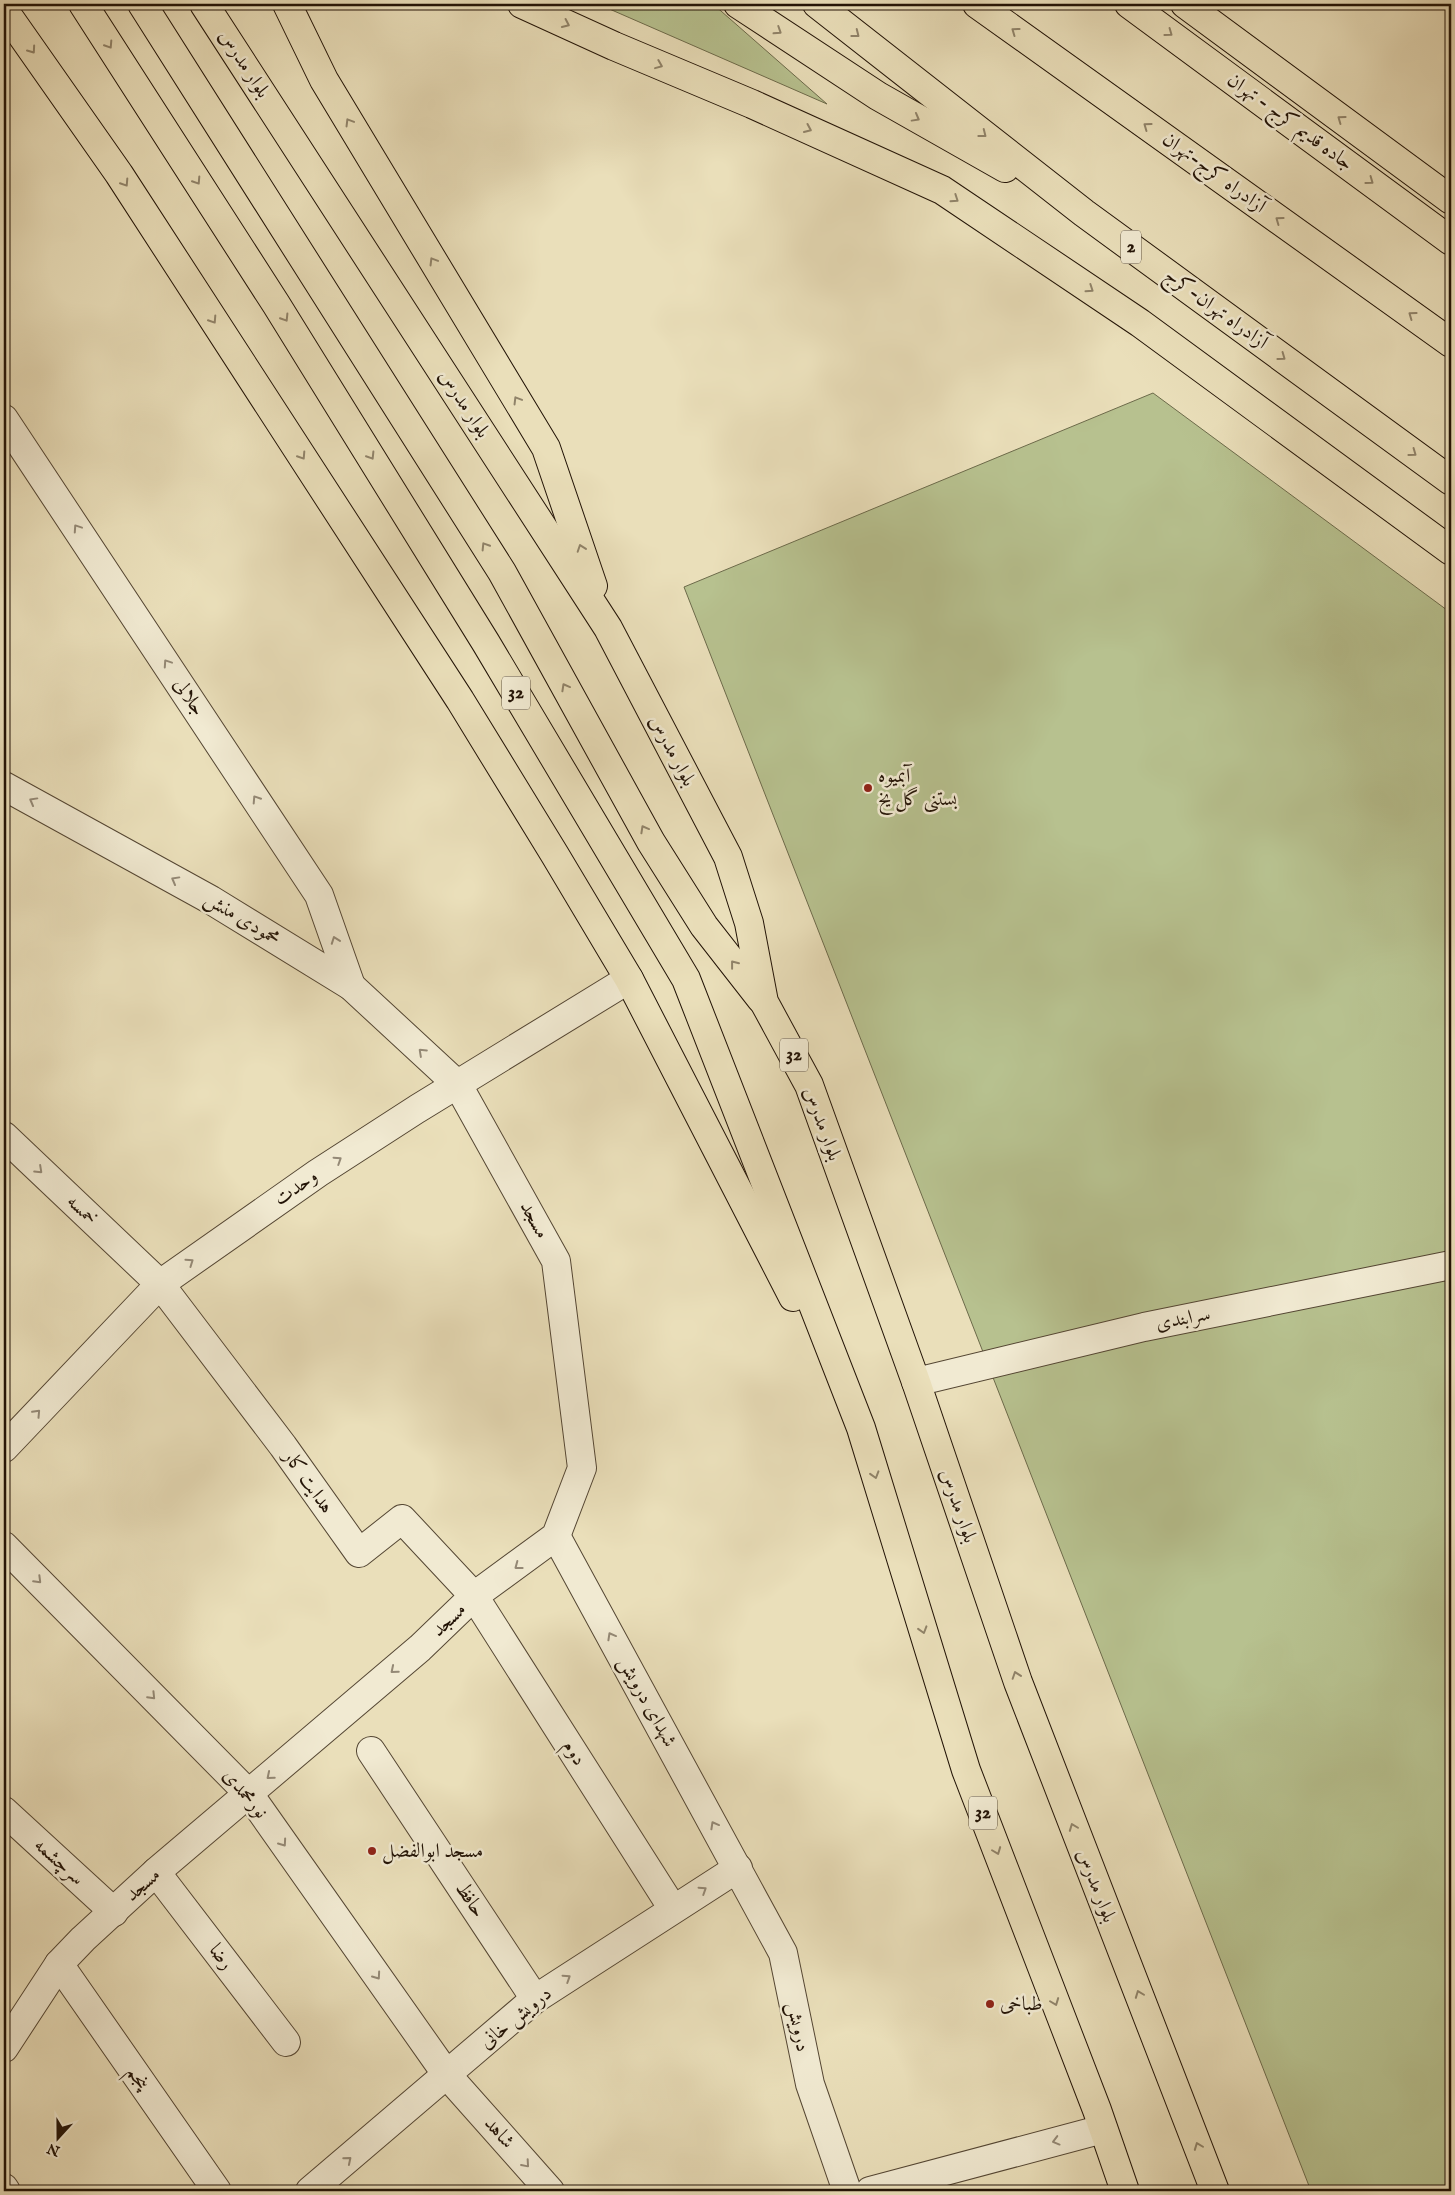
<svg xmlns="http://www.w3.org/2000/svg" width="1455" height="2195" font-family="'IM FELL English',Amiri,serif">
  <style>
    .green { fill: #b7c18f; stroke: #6c6a4a }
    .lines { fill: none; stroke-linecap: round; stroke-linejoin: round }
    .minor-casing { stroke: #544633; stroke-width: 30 }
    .highway-casing { stroke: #221306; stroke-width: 30 }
    .minor { stroke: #f1ead2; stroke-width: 28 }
    .highway { stroke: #eadfba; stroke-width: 28 }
    .oneway { stroke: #908369 }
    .oneway2 { stroke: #948976 }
    .poi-dot { fill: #8f2418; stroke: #f1ead2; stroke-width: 2 }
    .labels { text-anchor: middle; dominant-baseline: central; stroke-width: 5; stroke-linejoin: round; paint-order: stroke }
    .shield { fill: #f1ead2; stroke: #605443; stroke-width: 1 }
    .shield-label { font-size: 19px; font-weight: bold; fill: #221306 }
    .street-label { font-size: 20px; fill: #221306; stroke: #f1ead2 }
    .poi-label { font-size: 20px; fill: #221306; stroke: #f1ead2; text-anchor: start }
  </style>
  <rect width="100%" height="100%" fill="#eadfba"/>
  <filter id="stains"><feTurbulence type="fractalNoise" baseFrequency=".004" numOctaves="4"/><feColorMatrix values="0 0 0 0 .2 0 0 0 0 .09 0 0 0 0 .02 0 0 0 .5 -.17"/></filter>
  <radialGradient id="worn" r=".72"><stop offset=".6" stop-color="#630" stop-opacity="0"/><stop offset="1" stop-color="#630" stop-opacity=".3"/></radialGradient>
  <!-- green -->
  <g class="green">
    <path d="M598 4H713L827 104Z"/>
    <path d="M1153 393 1451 613V2191H1311L684 587Z"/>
  </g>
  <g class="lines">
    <defs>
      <g id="minor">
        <path d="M4 419 319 895 351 986"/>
        <path d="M4 786 211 900 351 986 458 1085 556 1261 582 1468 556 1536 474 1596 420 1648 156 1872 83 1939 59 1964 4 2048"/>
        <path d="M4 1136 160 1284 283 1446 359 1553 402 1519 474 1596 673 1909"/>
        <path d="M916 1382 1144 1327 1451 1265"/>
        <path d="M4 1448 160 1284 318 1173 417 1109 629 979"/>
        <path d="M556 1536 783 1953 810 2084 847 2191"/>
        <path d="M4 1546 249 1794 447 2075 550 2191"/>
        <path d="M371 1751 535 1999"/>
        <path d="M4 1811 114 1912"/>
        <path d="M156 1872 286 2042"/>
        <path d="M59 1964 217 2191"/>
        <path d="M4 2188 6 2191"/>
        <path d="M310 2191 535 1999 738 1868"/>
        <path d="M870 2191 1103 2129"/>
      </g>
      <g id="highway">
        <path d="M83 4 276 304 486 643 686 979 861 1428 966 1770 1097 2110 1125 2191"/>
        <path d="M142 4 502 572 651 842 704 926 761 999"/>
        <path d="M204 4 608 628 728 857 749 923 764 1002 809 1085 916 1382 1018 1682 1215 2191"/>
        <path d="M287 4 324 80 546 448 593 586"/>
        <path d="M522 4 614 46 752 104 942 190 1140 323 1451 551"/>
        <path d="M738 4 878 96 1005 168"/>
        <path d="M817 4 1084 213 1451 481"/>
        <path d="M977 4 1451 343"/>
        <path d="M1129 4 1451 241"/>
        <path d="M1185 4 1451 200"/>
        <path d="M4 10 119 174 460 700 555 855 629 979 793 1297"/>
      </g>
    </defs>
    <!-- minor casing -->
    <use href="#minor" class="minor-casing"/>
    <!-- highway casing -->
    <use href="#highway" class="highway-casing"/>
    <!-- minor -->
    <use href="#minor" class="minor"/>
    <!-- highway -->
    <use href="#highway" class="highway"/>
  </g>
  <!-- one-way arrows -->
  <defs><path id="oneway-chevron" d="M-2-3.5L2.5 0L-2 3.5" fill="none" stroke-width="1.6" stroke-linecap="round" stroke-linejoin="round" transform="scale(1.25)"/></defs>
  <g class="oneway">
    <use href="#oneway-chevron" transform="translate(566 24) rotate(25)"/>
    <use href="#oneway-chevron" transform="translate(778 31) rotate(33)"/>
    <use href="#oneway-chevron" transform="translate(1015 31) rotate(-144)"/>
    <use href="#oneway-chevron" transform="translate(1169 33) rotate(36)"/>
    <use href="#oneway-chevron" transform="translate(856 34) rotate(38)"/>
    <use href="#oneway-chevron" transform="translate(109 45) rotate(57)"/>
    <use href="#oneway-chevron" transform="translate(32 50) rotate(55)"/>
    <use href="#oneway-chevron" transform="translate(659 65) rotate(22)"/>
    <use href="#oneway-chevron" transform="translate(916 118) rotate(29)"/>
    <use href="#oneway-chevron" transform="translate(1341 119) rotate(-144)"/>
    <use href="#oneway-chevron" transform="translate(349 122) rotate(-121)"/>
    <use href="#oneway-chevron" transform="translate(1147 126) rotate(-144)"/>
    <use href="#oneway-chevron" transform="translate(808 129) rotate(24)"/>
    <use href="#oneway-chevron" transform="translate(983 134) rotate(38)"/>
    <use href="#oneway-chevron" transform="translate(197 181) rotate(57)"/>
    <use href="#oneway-chevron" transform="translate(1370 181) rotate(36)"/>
    <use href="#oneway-chevron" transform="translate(125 183) rotate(57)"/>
    <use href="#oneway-chevron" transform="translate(955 199) rotate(34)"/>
    <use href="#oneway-chevron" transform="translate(1279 220) rotate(-144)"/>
    <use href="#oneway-chevron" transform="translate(433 261) rotate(-121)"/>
    <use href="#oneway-chevron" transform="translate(1090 289) rotate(34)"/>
    <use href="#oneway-chevron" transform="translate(1412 315) rotate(-144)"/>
    <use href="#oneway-chevron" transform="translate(285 318) rotate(58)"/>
    <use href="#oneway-chevron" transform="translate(213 320) rotate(57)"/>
    <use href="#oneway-chevron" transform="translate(1282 357) rotate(36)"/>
    <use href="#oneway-chevron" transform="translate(517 400) rotate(-121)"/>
    <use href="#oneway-chevron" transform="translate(1413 453) rotate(36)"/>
    <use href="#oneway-chevron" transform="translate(302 456) rotate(57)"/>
    <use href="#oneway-chevron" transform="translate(371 456) rotate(58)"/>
    <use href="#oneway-chevron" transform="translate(485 546) rotate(-122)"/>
    <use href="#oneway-chevron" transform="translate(581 548) rotate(-109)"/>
    <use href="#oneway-chevron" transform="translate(565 687) rotate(-119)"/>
    <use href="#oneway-chevron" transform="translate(644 829) rotate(-119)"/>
    <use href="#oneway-chevron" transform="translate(734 964) rotate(-128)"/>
    <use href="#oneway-chevron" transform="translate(875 1475) rotate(73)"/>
    <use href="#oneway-chevron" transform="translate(923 1630) rotate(73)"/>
    <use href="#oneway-chevron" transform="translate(1016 1675) rotate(-109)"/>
    <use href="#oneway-chevron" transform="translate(1073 1827) rotate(-111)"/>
    <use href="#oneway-chevron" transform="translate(997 1851) rotate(69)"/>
    <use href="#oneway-chevron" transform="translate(1139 1994) rotate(-111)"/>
    <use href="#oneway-chevron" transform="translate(1055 2002) rotate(69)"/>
    <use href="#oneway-chevron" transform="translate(1198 2146) rotate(-111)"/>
  </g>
  <g class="oneway2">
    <use href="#oneway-chevron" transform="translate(77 528) rotate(-124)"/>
    <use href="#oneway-chevron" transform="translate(167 663) rotate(-124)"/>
    <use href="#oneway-chevron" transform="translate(256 799) rotate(-123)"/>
    <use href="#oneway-chevron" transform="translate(33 801) rotate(-151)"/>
    <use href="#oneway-chevron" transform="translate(175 880) rotate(-151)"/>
    <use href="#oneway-chevron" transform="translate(335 940) rotate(-110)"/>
    <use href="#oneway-chevron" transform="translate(422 1052) rotate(-137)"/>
    <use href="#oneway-chevron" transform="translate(338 1160) rotate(-33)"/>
    <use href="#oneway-chevron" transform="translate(39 1170) rotate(43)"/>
    <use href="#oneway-chevron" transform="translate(190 1262) rotate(-35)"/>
    <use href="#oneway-chevron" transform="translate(37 1413) rotate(-47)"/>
    <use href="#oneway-chevron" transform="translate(518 1566) rotate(143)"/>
    <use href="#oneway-chevron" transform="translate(38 1580) rotate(45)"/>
    <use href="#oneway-chevron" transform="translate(611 1636) rotate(-119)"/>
    <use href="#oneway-chevron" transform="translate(394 1670) rotate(140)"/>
    <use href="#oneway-chevron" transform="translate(152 1696) rotate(46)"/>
    <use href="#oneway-chevron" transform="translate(270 1776) rotate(140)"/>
    <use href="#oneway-chevron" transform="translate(714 1825) rotate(-119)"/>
    <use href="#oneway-chevron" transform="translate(283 1843) rotate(55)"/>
    <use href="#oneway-chevron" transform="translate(703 1890) rotate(-33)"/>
    <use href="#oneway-chevron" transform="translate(377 1976) rotate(55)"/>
    <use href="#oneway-chevron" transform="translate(567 1978) rotate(-33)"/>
    <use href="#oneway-chevron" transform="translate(1056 2141) rotate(165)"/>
    <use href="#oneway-chevron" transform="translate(348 2160) rotate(-40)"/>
    <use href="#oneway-chevron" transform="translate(526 2164) rotate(49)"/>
  </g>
  <!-- markers -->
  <g class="poi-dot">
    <circle cx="868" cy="788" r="5"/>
    <circle cx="372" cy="1851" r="5"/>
    <circle cx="990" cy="2004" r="5"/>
  </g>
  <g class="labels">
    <!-- shield labels -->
    <g class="shield">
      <rect x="1121" y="230.5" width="20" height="33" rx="4"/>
      <rect x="502" y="676.5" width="28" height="33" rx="4"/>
      <rect x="780" y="1038.5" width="28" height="33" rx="4"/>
      <rect x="969" y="1796.5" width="28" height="33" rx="4"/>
    </g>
    <g class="shield-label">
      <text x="1131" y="247">2</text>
      <text x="516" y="693">32</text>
      <text x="794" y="1055">32</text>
      <text x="983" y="1813">32</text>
    </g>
    <!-- street labels -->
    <g class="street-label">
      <text transform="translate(244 64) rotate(57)">بلوار مدرس</text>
      <text transform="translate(1290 122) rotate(36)">جاده قدیم کرج - تهران</text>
      <text transform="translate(1214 173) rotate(36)">آزادراه کرج-تهران</text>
      <text transform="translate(1216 309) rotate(36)">آزادراه تهران-کرج</text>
      <text transform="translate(464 404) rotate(57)">بلوار مدرس</text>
      <text transform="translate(189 697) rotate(56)">جلالی</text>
      <text transform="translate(672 751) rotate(62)">بلوار مدرس</text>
      <text transform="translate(242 919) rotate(31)">محمودی منش</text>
      <text transform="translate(822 1124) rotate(70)">بلوار مدرس</text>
      <text transform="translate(296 1188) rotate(-35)">وحدت</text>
      <text transform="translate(82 1210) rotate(43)">خمسه</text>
      <text transform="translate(534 1220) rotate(61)">مسجد</text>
      <text transform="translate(1183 1319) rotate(-11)">سرابندی</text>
      <text transform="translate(308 1482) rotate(55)">هدایت کار</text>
      <text transform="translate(958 1506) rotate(71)">بلوار مدرس</text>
      <text transform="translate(449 1620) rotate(-44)">مسجد</text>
      <text transform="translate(647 1702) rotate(61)">شهدای درویش</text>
      <text transform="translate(574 1753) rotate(57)">دوم</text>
      <text transform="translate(245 1794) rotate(50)">نورمحمدی</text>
      <text transform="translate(59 1862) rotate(42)">سرچشمه</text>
      <text transform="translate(143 1885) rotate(-42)">مسجد</text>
      <text transform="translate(1096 1886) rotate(69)">بلوار مدرس</text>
      <text transform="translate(470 1900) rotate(56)">حافظ</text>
      <text transform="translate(221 1957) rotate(53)">رضا</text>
      <text transform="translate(516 2018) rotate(-39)">درویش خانی</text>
      <text transform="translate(798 2027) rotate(79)">درویش</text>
      <text transform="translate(138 2078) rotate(55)">پنجم</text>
      <text transform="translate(499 2133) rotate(49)">شاهد</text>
    </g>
    <!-- poi labels -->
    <g class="poi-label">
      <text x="878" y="776">آبمیوه<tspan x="878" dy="23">بستنی گل یخ</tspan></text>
      <text x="382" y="1851">مسجد ابوالفضل</text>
      <text x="1000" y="2004">طباخی</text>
    </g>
  </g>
  <!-- margin -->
  <rect width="1455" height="2195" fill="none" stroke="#eadfba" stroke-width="20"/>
  <rect x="5" y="5" width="1445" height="2185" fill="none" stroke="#221306" stroke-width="2.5"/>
  <rect x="10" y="10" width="1435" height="2175" fill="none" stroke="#221306"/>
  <!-- north arrow -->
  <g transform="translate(58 2138) rotate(201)" stroke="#f1ead2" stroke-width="4" paint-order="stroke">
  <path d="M0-4L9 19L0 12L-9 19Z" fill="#221306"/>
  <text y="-8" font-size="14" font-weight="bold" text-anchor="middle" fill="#221306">N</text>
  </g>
  <rect width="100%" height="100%" filter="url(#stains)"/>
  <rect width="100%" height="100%" fill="url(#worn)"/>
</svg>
